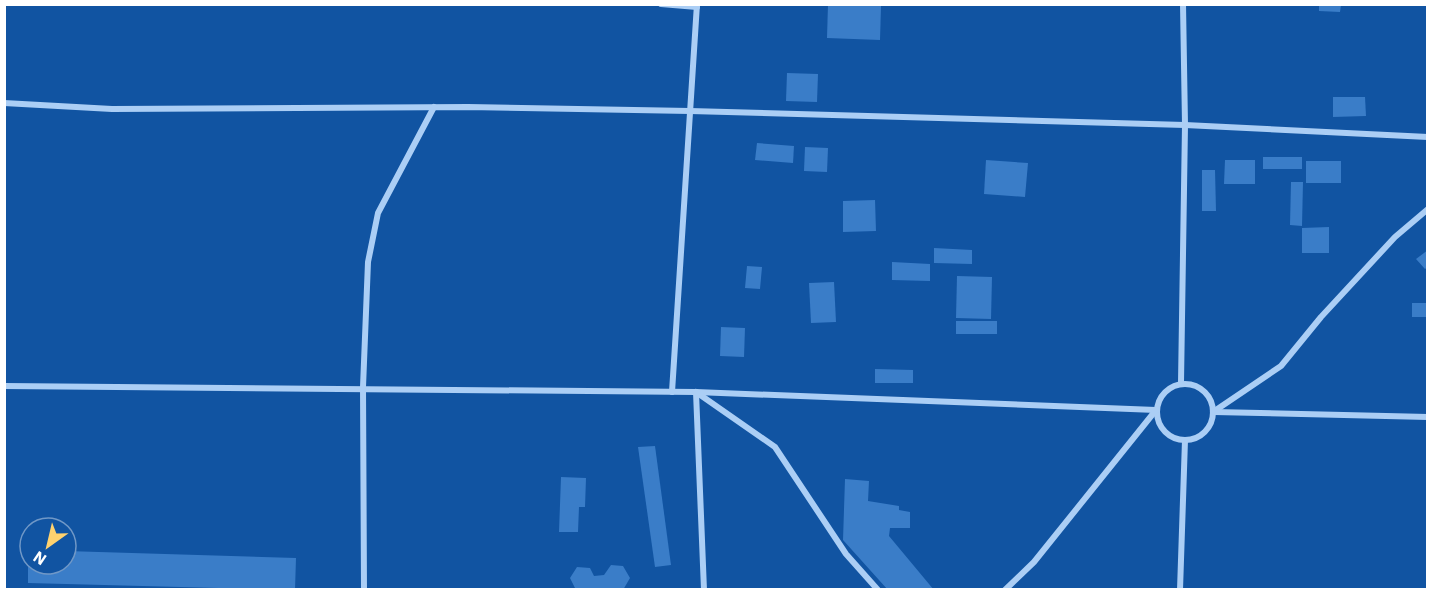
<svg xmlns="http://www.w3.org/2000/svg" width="1432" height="594" font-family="'IBM Plex Sans',sans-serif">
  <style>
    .building { fill: #3a7dc8 }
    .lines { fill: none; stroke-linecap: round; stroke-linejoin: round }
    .minor { stroke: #abcef5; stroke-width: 6 }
  </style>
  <rect width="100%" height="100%" fill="#1154a2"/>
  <!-- building -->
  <g class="building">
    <path d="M828 4 881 6 880 40 827 38Z"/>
    <path d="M1319 5H1341L1340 12 1319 11Z"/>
    <path d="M787 73 818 74 817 102 786 101Z"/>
    <path d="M1333 97H1365L1366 116 1333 117Z"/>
    <path d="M757 143 794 146 793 163 755 160Z"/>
    <path d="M805 147 828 148 827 172 804 171Z"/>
    <rect x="1263" y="157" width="39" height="12"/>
    <path d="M986 160 1028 163 1025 197 984 194Z"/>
    <path d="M1225 160H1255V184H1224Z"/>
    <rect x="1306" y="161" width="35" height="22"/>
    <path d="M1202 170H1215L1216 211H1202Z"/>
    <path d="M1291 182H1303L1302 226 1290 225Z"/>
    <path d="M875 200 876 231 843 232V201Z"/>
    <path d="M1329 227V253H1302V228Z"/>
    <path d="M934 248 972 250V264L934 263Z"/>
    <path d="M1428 250V267L1425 269 1416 259Z"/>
    <path d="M892 262 930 264V281L892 280Z"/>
    <path d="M747 266 762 267 760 289 745 288Z"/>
    <path d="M957 276 992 277 991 319 956 318Z"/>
    <path d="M834 282 836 322 811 323 809 283Z"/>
    <rect x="1412" y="303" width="16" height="14"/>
    <rect x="956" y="321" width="41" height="13"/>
    <path d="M721 327 745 328 744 357 720 356Z"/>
    <path d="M875 369 913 370V383H875Z"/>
    <path d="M655 446 671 565 655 567 638 447Z"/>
    <path d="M561 477 586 478 585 507H579L578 532H559Z"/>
    <path d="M845 479 869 481 868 501 899 506V510L910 512V528H890L889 536 934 590H888L843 540Z"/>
    <path d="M66 551 296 558 295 590 28 583V564H66Z"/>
    <path d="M611 565 623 566 630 578 623 590H576L570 578 577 567 590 568 594 576 604 575Z"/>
  </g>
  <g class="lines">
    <!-- minor -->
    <g class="minor">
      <path d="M661 4 697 7"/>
      <path d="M4 103 112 109 468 107 690 111 1185 125 1428 137"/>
      <path d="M1181 383 1185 125 1183 4"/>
      <circle cx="1185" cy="412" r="28"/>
      <path d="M4 386 696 392 1156 410"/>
      <path d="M672 392 697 4"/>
      <path d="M696 392 775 447 846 554 878 590"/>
      <path d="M696 392 704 590"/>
      <path d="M1213 412 1281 366 1321 317 1395 237 1428 209"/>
      <path d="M1214 412 1428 417"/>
      <path d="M364 590 363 387 368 262 378 213 434 107"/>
      <path d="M1005 590 1034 562 1156 410"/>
      <path d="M1180 590 1185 440"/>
    </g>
  </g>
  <!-- border -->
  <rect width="1432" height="594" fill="none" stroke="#ffffff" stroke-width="12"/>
  <!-- north arrow -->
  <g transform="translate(48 546) rotate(214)"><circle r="28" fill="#1154a2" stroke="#7098c7" stroke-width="1.5"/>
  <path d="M0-4.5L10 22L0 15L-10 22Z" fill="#ffd26f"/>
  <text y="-9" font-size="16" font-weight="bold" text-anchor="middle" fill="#ffffff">N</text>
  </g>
</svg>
